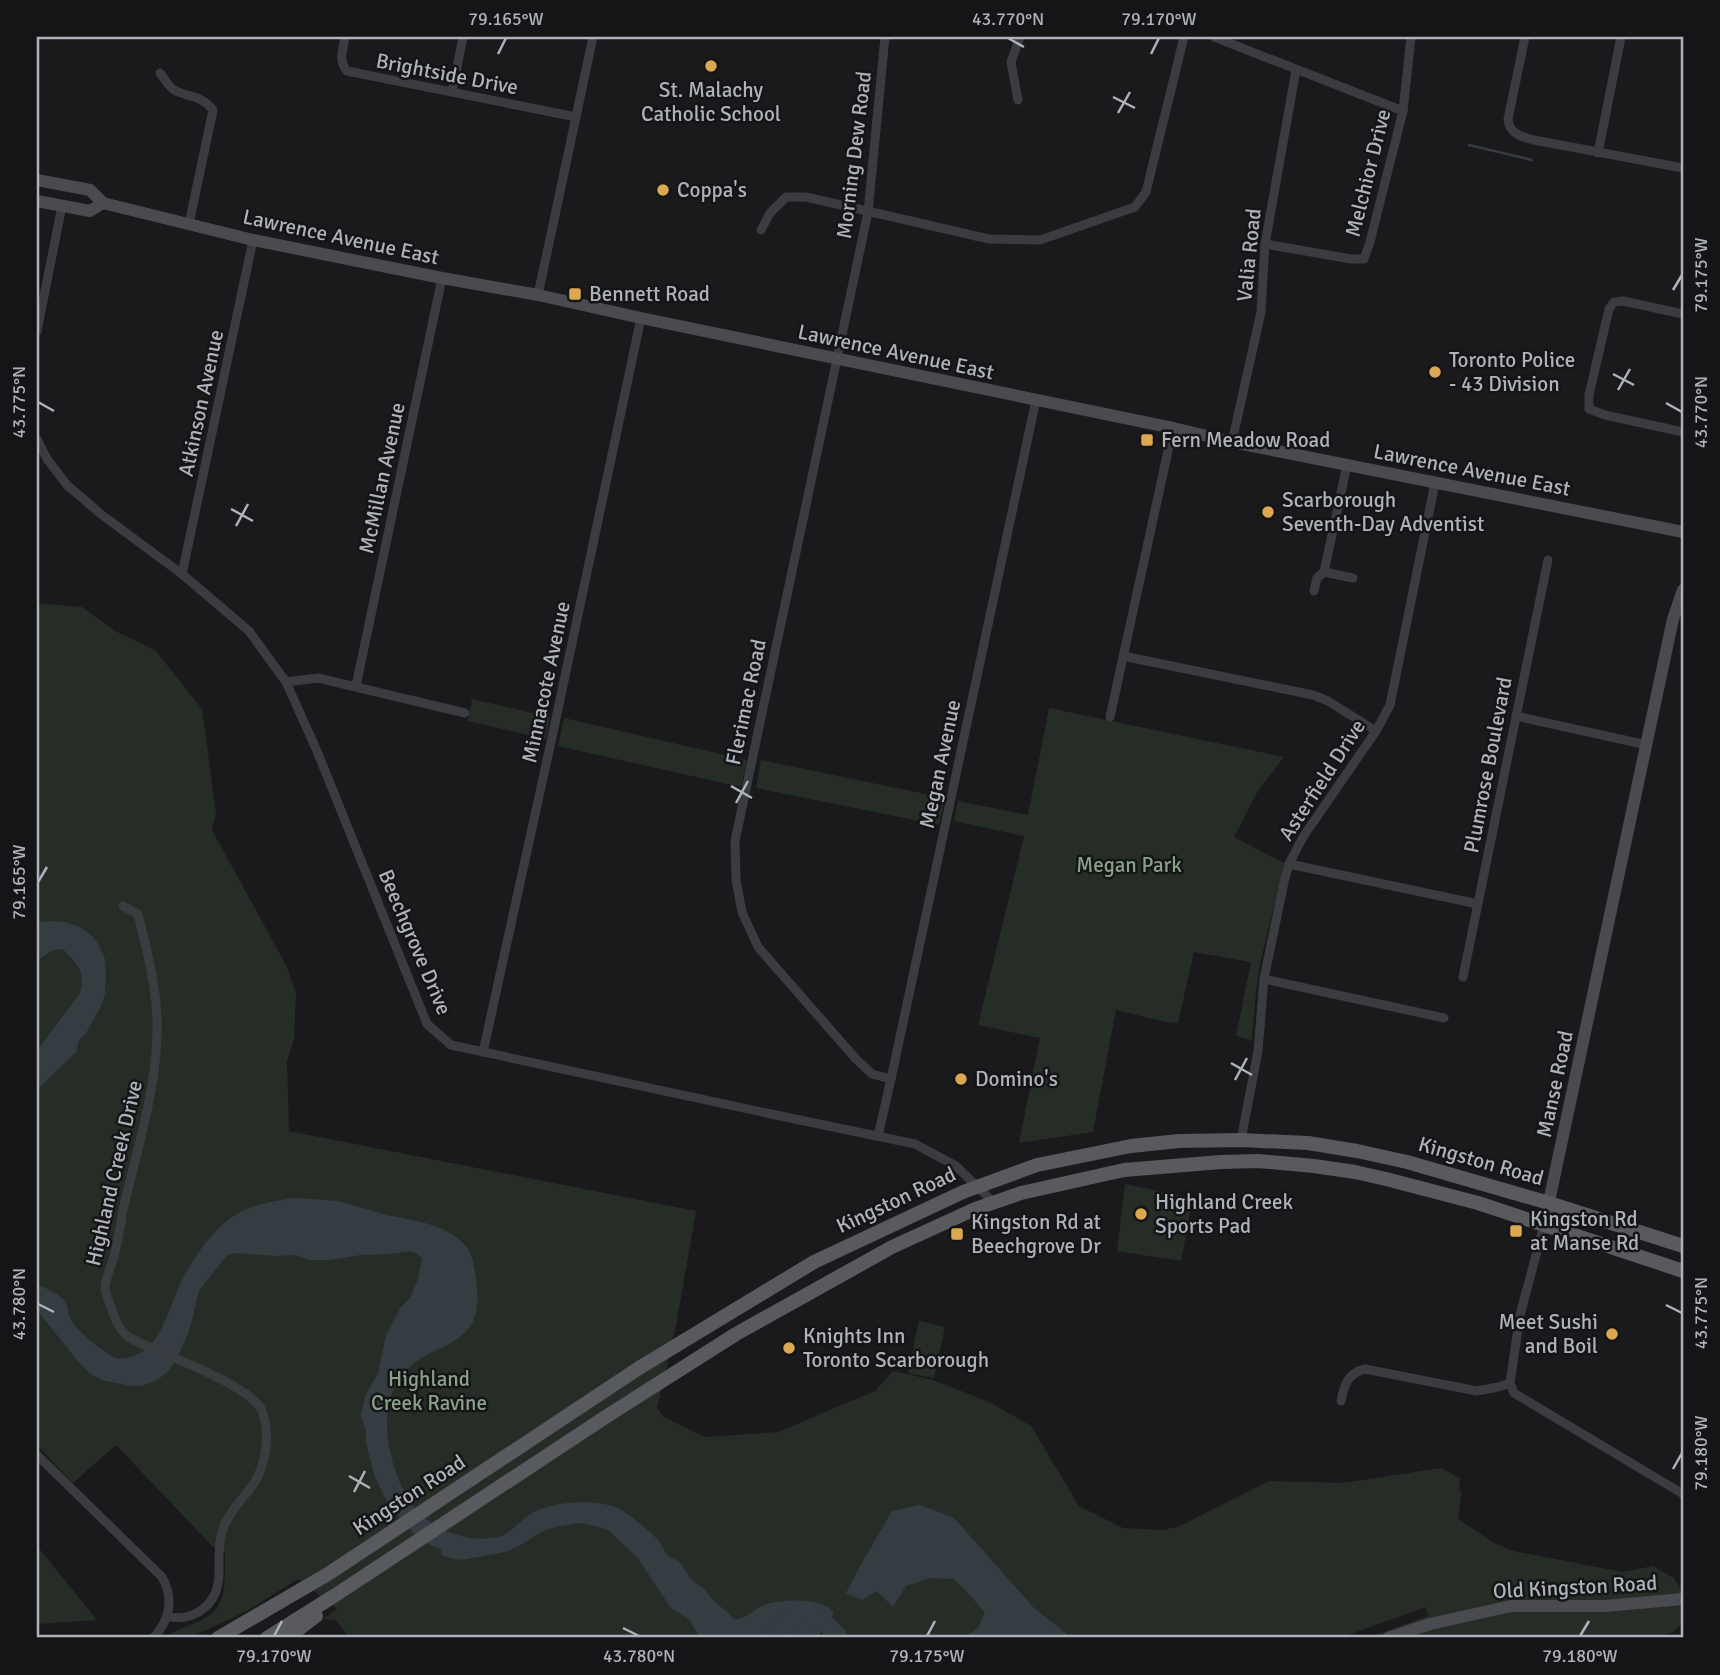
<svg xmlns="http://www.w3.org/2000/svg" width="1720" height="1675" font-family="Signika,sans-serif">
  <style>
    .green { fill: #262d27 }
    .water { fill: #353d43 }
    .lines { fill: none; stroke-linecap: round; stroke-linejoin: round }
    .stream { stroke: #353d43; stroke-width: 2.5 }
    .river { stroke: #353d43; stroke-width: 18 }
    .street { stroke: #3b3c40; stroke-width: 9 }
    .secondary { stroke: #4a4b50; stroke-width: 12 }
    .primary { stroke: #585a5f; stroke-width: 14 }
    .ticks { fill: none; stroke: #aeb2ba; stroke-width: 2.5 }
    .poi-dot { fill: #dca751; stroke: #151517; stroke-width: 2.5 }
    .labels { text-anchor: middle; dominant-baseline: central; stroke-width: 5; stroke-linejoin: round; paint-order: stroke }
    .street-label { font-size: 21px; fill: #aeb2ba; stroke: #151517 }
    .poi-label { font-size: 21px; fill: #aeb2ba; stroke: #151517; text-anchor: start }
    .park-label { font-size: 21px; fill: #88a288; stroke: #151517 }
    .neatline { fill: none; stroke: #aeb2ba; stroke-width: 2.5 }
    .ticks-label { font-size: 18px; text-anchor: middle; fill: #aeb2ba }
  </style>
  <rect width="100%" height="100%" fill="#1a1a1c"/>
  <!-- green -->
  <g class="green">
    <path d="M37 603 82 607 115 631 155 650 202 709 216 813 212 830 287 967 296 994 294 1039 287 1061 289 1131 696 1211 676 1326 657 1408 664 1417 705 1437 778 1432 875 1391 893 1371 933 1380 989 1402 1031 1426 1079 1506 1123 1528 1163 1530 1180 1526 1269 1481 1343 1483 1441 1468 1460 1478 1459 1491 1462 1492 1458 1519 1494 1543 1513 1551 1623 1572 1653 1566 1674 1578 1683 1594V1623L1672 1633 1646 1638H1367L1428 1616 1426 1607 1339 1638H349L336 1620 323 1619 337 1609 298 1579 245 1612 189 1638H170L169 1635C181 1627 197 1624 210 1615 229 1601 224 1572 225 1552L214 1548 116 1445 73 1483 37 1445Z"/>
    <path d="M472 699 550 717 546 739 468 721Z"/>
    <path d="M1049 708 1284 757 1258 791 1234 837 1284 863 1260 964 1256 991 1252 1040 1236 1036 1251 962 1194 952 1178 1023 1166 1022 1116 1010 1093 1132 1019 1143 1040 1038 978 1025 1024 836 954 821 958 801 1028 815Z"/>
    <path d="M564 718 747 760 741 787 558 746Z"/>
    <path d="M761 760 945 798 939 825 756 788Z"/>
    <path d="M1125 1184 1193 1198 1181 1261 1117 1251Z"/>
    <path d="M919 1321 945 1327 934 1378 908 1373Z"/>
    <path d="M37 1546 97 1620 37 1624Z"/>
  </g>
  <!-- water -->
  <g class="water">
    <path d="M49 921 65 922 80 927 92 936 98 944 105 959 106 974 105 994 101 1006 86 1033 78 1042 77 1051 37 1090V1051L80 993C86 971 77 964 63 949L52 950 37 961V922Z"/>
    <path d="M293 1198C307 1199 322 1199 336 1201 353 1204 370 1211 387 1215 413 1221 445 1223 465 1245 473 1254 474 1267 476 1279 478 1294 479 1313 471 1325 460 1342 439 1348 423 1357 371 1387 384 1456 408 1499 425 1528 469 1546 501 1536 512 1532 517 1524 526 1517 547 1501 593 1498 618 1508 627 1512 652 1533 659 1541 662 1545 664 1551 667 1555 671 1559 676 1559 680 1563 685 1568 687 1575 692 1580 696 1584 701 1586 705 1590 708 1594 711 1598 715 1602 722 1608 728 1612 734 1620 748 1618 752 1610 764 1605 780 1599 824 1597 834 1613L817 1638H811L807 1635 785 1638H708L705 1636 699 1637 689 1619 671 1608 637 1557 607 1529 580 1523 555 1527 541 1532 519 1546 505 1552 461 1560 449 1558 442 1555 441 1551 442 1544 436 1536 420 1525 403 1521 385 1498 374 1475 366 1443V1431L361 1416 366 1394 378 1373 386 1335 401 1307 410 1298 418 1279 422 1259 418 1254 411 1251 389 1254 361 1255 330 1260H309L296 1255 276 1256 238 1253 227 1255 199 1291 190 1328 182 1348 169 1371 157 1380 141 1386H131L102 1380 89 1373 77 1360 37 1310V1284C47 1289 56 1292 64 1300 69 1306 67 1314 71 1320 76 1330 105 1354 116 1358 121 1360 126 1358 131 1357 136 1355 142 1353 146 1350 163 1334 169 1309 178 1289 188 1265 208 1236 228 1220 247 1205 271 1202 293 1198Z"/>
    <path d="M920 1505 954 1518 1034 1608 1072 1638H964L978 1628 985 1613 970 1595 954 1579 930 1578 906 1586 893 1607 877 1591 862 1600 846 1593 859 1568 892 1511Z"/>
  </g>
  <g class="lines">
    <!-- stream -->
    <path class="stream" d="M1469 145 1532 160"/>
    <!-- river -->
    <g class="river">
      <path d="M402 1506C417 1527 434 1542 461 1545"/>
      <path d="M771 1638C777 1632 783 1623 790 1618 808 1605 827 1624 838 1636L839 1638"/>
    </g>
    <!-- street -->
    <g class="street">
      <path d="M345 37C343 50 338 61 347 71L576 117"/>
      <path d="M885 37 868 212 735 841 736 880 742 912 758 947 856 1059 872 1074 891 1079"/>
      <path d="M1214 37 1403 111"/>
      <path d="M1525 37 1508 119C1509 134 1522 137 1534 140L1683 168"/>
      <path d="M160 73C165 79 169 88 176 91 191 98 201 95 213 110L189 224"/>
      <path d="M452 92 463 37"/>
      <path d="M1018 100 1011 62 1020 37"/>
      <path d="M1598 153 1621 37"/>
      <path d="M761 230 770 213 786 197H806L989 239 1040 240 1135 207 1146 192 1184 37"/>
      <path d="M1265 244 1351 259H1364L1370 242 1403 111 1411 37"/>
      <path d="M538 295 593 37"/>
      <path d="M1683 314 1623 301 1614 302 1609 309 1589 395V409L1605 415 1683 432"/>
      <path d="M37 331 62 206"/>
      <path d="M37 439 47 459 67 485 102 515 182 574 249 631 286 682 317 751 427 1024 451 1045 771 1114 915 1144 956 1166 993 1202"/>
      <path d="M1232 442 1261 312 1265 244 1296 70"/>
      <path d="M1324 572 1353 578"/>
      <path d="M182 574 253 240"/>
      <path d="M1314 591 1317 578 1324 572 1347 465"/>
      <path d="M1123 656 1313 695 1328 701 1376 731"/>
      <path d="M286 682 318 678 465 713"/>
      <path d="M356 686 442 278"/>
      <path d="M1516 716 1647 745"/>
      <path d="M1110 717 1173 428"/>
      <path d="M1289 864 1478 904"/>
      <path d="M123 906 138 914C146 946 156 986 157 1018 159 1086 136 1150 122 1215 120 1229 117 1243 114 1257 111 1266 106 1277 105 1287 105 1293 109 1301 111 1307 114 1317 118 1328 126 1335 133 1341 146 1345 154 1349 181 1361 244 1385 260 1407 264 1413 265 1420 266 1427 268 1445 264 1468 254 1483 244 1498 231 1509 224 1526 216 1545 221 1565 218 1584 214 1607 190 1623 167 1616"/>
      <path d="M1463 977 1548 560"/>
      <path d="M1264 979 1444 1018"/>
      <path d="M483 1052 554 728 641 318"/>
      <path d="M878 1136 891 1079 1036 400"/>
      <path d="M1241 1140 1258 1051 1264 979 1284 882 1289 864 1303 837 1376 731 1390 705 1435 483"/>
      <path d="M1544 1225 1520 1315 1510 1383 1514 1393 1683 1494"/>
      <path d="M1341 1401C1344 1385 1348 1373 1365 1369L1477 1391 1498 1387 1510 1383"/>
      <path d="M37 1455 162 1577C174 1598 170 1621 153 1638"/>
    </g>
    <!-- secondary -->
    <g class="secondary">
      <path d="M37 180 90 190 103 203 253 240 442 278 538 295 641 318 1173 428 1232 442 1683 532"/>
      <path d="M37 201 90 211 103 203"/>
      <path d="M1544 1225 1673 619 1683 590"/>
      <path d="M1388 1638 1430 1624 1511 1606H1605L1683 1599"/>
    </g>
    <!-- primary -->
    <g class="primary">
      <path d="M218 1638 328 1574 639 1368 814 1262 963 1192 1037 1165 1131 1146 1179 1141 1241 1140 1308 1143 1357 1151 1407 1162 1549 1203 1683 1246"/>
      <path d="M267 1638 334 1596 607 1416 736 1334 892 1247 975 1209 1021 1193 1124 1170 1221 1162 1258 1161 1314 1166 1355 1172 1386 1179 1478 1203 1683 1271"/>
      <path d="M287 1638 316 1616"/>
    </g>
  </g>
  <!-- ticks -->
  <path class="ticks" d="M1008 38 1024 47M498 54 506 38M1151 54 1159 38M1113 97 1135 108M1118 113 1130 92M1673 290 1682 275M1613 374 1634 385M1618 390 1630 369M38 402 54 411M1666 403 1682 412M231 509 253 521M236 526 248 504M731 786 752 798M736 803 748 781M38 882 47 867M1231 1063 1252 1075M1235 1080 1247 1058M38 1304 54 1312M1666 1305 1682 1313M1673 1469 1682 1453M349 1476 370 1488M354 1492 365 1471M623 1628 639 1636M274 1636 282 1621M927 1636 935 1621M1580 1636 1589 1621"/>
  <!-- markers -->
  <g class="poi-dot">
    <circle cx="711" cy="66" r="7"/>
    <circle cx="663" cy="190" r="7"/>
    <rect x="568" y="287" width="14" height="14" rx="3.5"/>
    <circle cx="1435" cy="372" r="7"/>
    <rect x="1140" y="433" width="14" height="14" rx="3.5"/>
    <circle cx="1268" cy="512" r="7"/>
    <circle cx="961" cy="1079" r="7"/>
    <circle cx="1141" cy="1214" r="7"/>
    <rect x="1509" y="1224" width="14" height="14" rx="3.5"/>
    <rect x="950" y="1227" width="14" height="14" rx="3.5"/>
    <circle cx="1612" cy="1334" r="7"/>
    <circle cx="789" cy="1348" r="7"/>
  </g>
  <g class="labels">
    <!-- street labels -->
    <g class="street-label">
      <text transform="translate(447 74) rotate(11)">Brightside Drive</text>
      <text transform="translate(854 155) rotate(-83)">Morning Dew Road</text>
      <text transform="translate(1368 173) rotate(-76)">Melchior Drive</text>
      <text transform="translate(341 237) rotate(12)">Lawrence Avenue East</text>
      <text transform="translate(1249 255) rotate(-84)">Valia Road</text>
      <text transform="translate(896 352) rotate(12)">Lawrence Avenue East</text>
      <text transform="translate(201 403) rotate(-78)">Atkinson Avenue</text>
      <text transform="translate(1472 470) rotate(11)">Lawrence Avenue East</text>
      <text transform="translate(382 478) rotate(-78)">McMillan Avenue</text>
      <text transform="translate(546 682) rotate(-78)">Minnacote Avenue</text>
      <text transform="translate(746 702) rotate(-78)">Flerimac Road</text>
      <text transform="translate(940 764) rotate(-78)">Megan Avenue</text>
      <text transform="translate(1488 765) rotate(-79)">Plumrose Boulevard</text>
      <text transform="translate(1322 780) rotate(-57)">Asterfield Drive</text>
      <text transform="translate(415 942) rotate(67)">Beechgrove Drive</text>
      <text transform="translate(1555 1084) rotate(-78)">Manse Road</text>
      <text transform="translate(1481 1161) rotate(16)">Kingston Road</text>
      <text transform="translate(114 1173) rotate(-77)">Highland Creek Drive</text>
      <text transform="translate(896 1200) rotate(-25)">Kingston Road</text>
      <text transform="translate(409 1495) rotate(-33)">Kingston Road</text>
      <text transform="translate(1575 1587) rotate(-3)">Old Kingston Road</text>
    </g>
    <!-- poi labels -->
    <g class="poi-label">
      <text x="711" y="90" text-anchor="middle">St. Malachy<tspan x="711" dy="24">Catholic School</tspan></text>
      <text x="677" y="190">Coppa's</text>
      <text x="589" y="294">Bennett Road</text>
      <text x="1449" y="360">Toronto Police<tspan x="1449" dy="24">- 43 Division</tspan></text>
      <text x="1161" y="440">Fern Meadow Road</text>
      <text x="1282" y="500">Scarborough<tspan x="1282" dy="24">Seventh-Day Adventist</tspan></text>
      <text x="975" y="1079">Domino's</text>
      <text x="1155" y="1202">Highland Creek<tspan x="1155" dy="24">Sports Pad</tspan></text>
      <text x="1530" y="1219">Kingston Rd<tspan x="1530" dy="24">at Manse Rd</tspan></text>
      <text x="971" y="1222">Kingston Rd at<tspan x="971" dy="24">Beechgrove Dr</tspan></text>
      <text x="1598" y="1322" text-anchor="end">Meet Sushi<tspan x="1598" dy="24">and Boil</tspan></text>
      <text x="803" y="1336">Knights Inn<tspan x="803" dy="24">Toronto Scarborough</tspan></text>
    </g>
    <!-- park labels -->
    <g class="park-label">
      <text x="1129" y="865">Megan Park</text>
      <text x="429" y="1379">Highland<tspan x="429" dy="24">Creek Ravine</tspan></text>
    </g>
  </g>
  <!-- border -->
  <rect width="1720" height="1675" fill="none" stroke="#151517" stroke-width="77"/>
  <rect x="38" y="38" width="1644" height="1598" class="neatline"/>
  <g class="ticks-label">
    <text x="506" y="25">79.165°W</text>
    <text x="1008" y="25">43.770°N</text>
    <text x="1159" y="25">79.170°W</text>
    <text transform="translate(1701 275) rotate(-90)" y="6">79.175°W</text>
    <text transform="translate(19 402) rotate(-90)" y="6">43.775°N</text>
    <text transform="translate(1701 412) rotate(-90)" y="6">43.770°N</text>
    <text transform="translate(19 882) rotate(-90)" y="6">79.165°W</text>
    <text transform="translate(19 1304) rotate(-90)" y="6">43.780°N</text>
    <text transform="translate(1701 1313) rotate(-90)" y="6">43.775°N</text>
    <text transform="translate(1701 1453) rotate(-90)" y="6">79.180°W</text>
    <text x="274" y="1662">79.170°W</text>
    <text x="639" y="1662">43.780°N</text>
    <text x="927" y="1662">79.175°W</text>
    <text x="1580" y="1662">79.180°W</text>
  </g>
</svg>
